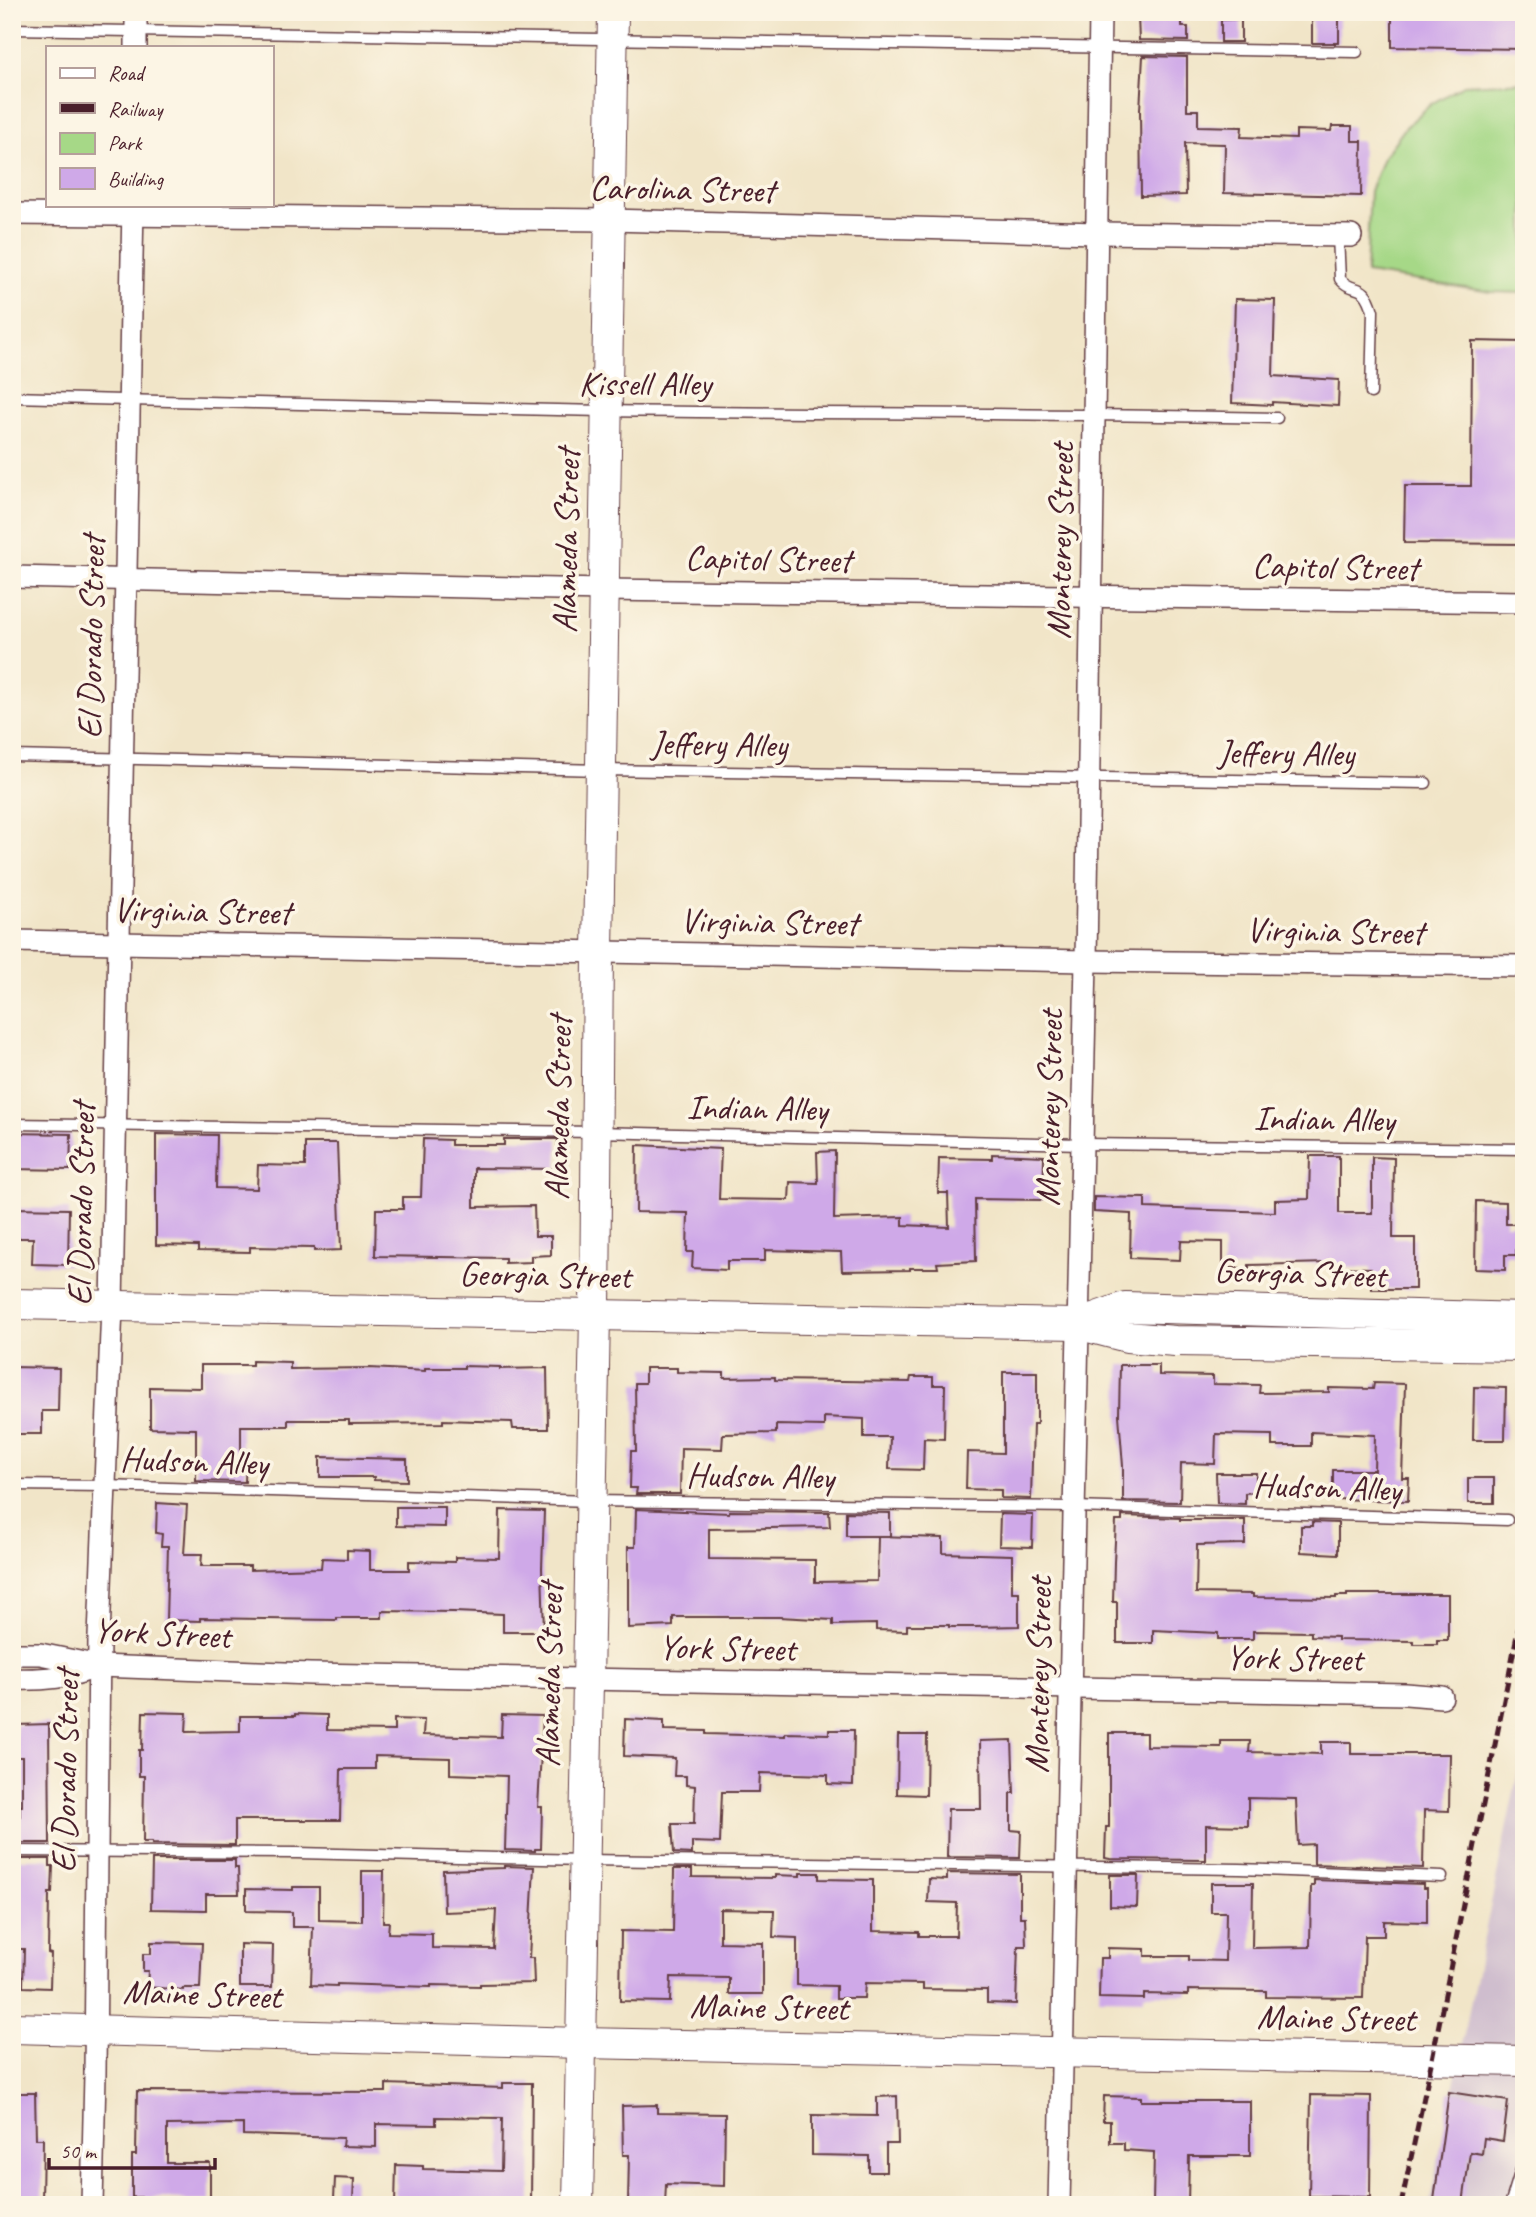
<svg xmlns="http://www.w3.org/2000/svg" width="1536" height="2217" font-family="Caveat,sans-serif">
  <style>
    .industrial { fill: #cfbdce }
    .green { fill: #a6d887; stroke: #787c59; stroke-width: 2 }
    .building { fill: #cfa9e8 }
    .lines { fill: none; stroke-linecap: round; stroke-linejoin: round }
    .lane-casing { stroke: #633d43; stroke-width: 13 }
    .street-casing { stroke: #633d43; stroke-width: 24 }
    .secondary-casing { stroke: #633d43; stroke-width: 32 }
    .lane { stroke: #fff; stroke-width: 10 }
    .street { stroke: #fff; stroke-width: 21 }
    .secondary { stroke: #fff; stroke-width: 30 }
    .rail { stroke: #4a1f2b; stroke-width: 5; stroke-dasharray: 10 5; stroke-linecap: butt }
    .labels { text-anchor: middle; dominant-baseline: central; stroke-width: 7; stroke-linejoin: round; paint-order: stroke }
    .street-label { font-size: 35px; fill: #4a1f2b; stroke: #fcf5e5 }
  </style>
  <rect width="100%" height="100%" fill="#fcf5e5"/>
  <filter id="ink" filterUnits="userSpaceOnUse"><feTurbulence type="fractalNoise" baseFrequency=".0143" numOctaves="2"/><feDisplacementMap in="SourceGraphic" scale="14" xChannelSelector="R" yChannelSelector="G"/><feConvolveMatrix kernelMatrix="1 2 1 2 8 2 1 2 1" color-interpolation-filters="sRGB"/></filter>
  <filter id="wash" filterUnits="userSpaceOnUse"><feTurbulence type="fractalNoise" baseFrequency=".00686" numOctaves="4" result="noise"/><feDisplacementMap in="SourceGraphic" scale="28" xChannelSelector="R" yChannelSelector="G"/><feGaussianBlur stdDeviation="1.57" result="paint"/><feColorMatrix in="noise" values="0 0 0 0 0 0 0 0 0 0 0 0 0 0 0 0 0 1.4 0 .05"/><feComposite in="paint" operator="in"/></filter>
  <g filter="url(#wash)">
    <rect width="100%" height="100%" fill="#f1e5c8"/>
    <!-- industrial -->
    <path class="industrial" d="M1524 1743V2205H1429Z"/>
    <!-- green -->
    <path class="green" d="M1524 82V293L1492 292 1366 273 1370 191 1383 158 1406 127 1431 104 1464 85Z"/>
    <g id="blocks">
      <!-- building -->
      <g class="building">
        <path d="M1392 12H1524V49L1392 47Z"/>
        <path d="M1182 15V27H1188V41L1139 40 1138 16Z"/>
        <path d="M1339 18V43H1312V19Z"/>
        <path d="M1241 19V42H1221V20Z"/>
        <path d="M1143 56 1187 57V110H1198V126L1242 127 1241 137 1296 139V130L1331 131 1332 126H1352V141H1362L1361 196 1224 193 1225 144 1185 143 1186 195 1141 196 1140 110Z"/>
        <path d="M1235 299 1275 300 1273 376 1339 380 1338 406 1272 402V405L1232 403Z"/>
        <path d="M1472 341 1524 342V544L1404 543 1405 486H1471Z"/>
        <path d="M12 1133 71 1134 70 1170 12 1169Z"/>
        <path d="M156 1134 217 1135 216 1188 257 1189 258 1165 305 1166V1143H337L341 1250 314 1251V1248L250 1247V1252L198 1251V1246L156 1245Z"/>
        <path d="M423 1139 451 1140V1145H504V1139H558L557 1169 474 1168V1207L534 1206 535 1236H551V1255L531 1256V1262L505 1263V1258L375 1256 376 1209H403V1197H421Z"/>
        <path d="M637 1145 721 1149 719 1199 789 1200 790 1182 818 1183 817 1152 835 1151 834 1219 903 1217V1225L949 1227 948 1193H938L939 1158 992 1159V1154L1044 1156 1043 1200 975 1199 976 1261 937 1263 938 1268H910V1270L842 1271 841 1252 765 1250V1261H727V1270L692 1268 693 1252H687L688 1213 636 1212Z"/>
        <path d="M1310 1156H1339V1213H1372V1157L1394 1158 1393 1238H1415V1289H1371V1268L1327 1267V1263L1249 1265V1268H1223V1242L1181 1241 1180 1260 1130 1258 1131 1214 1094 1212V1197L1145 1198V1208L1275 1212V1200L1309 1199Z"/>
        <path d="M1476 1201 1506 1202V1224H1516V1255H1505V1270L1475 1269Z"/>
        <path d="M12 1208 69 1209 68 1265 32 1264 33 1238H12Z"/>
        <path d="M252 1361 290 1362V1369L370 1368 425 1371V1368H464V1366L500 1367V1369L547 1368 548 1429H513L512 1422 443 1420V1423L349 1424V1420H288V1426H241V1457H246L245 1482 196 1481V1429L150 1428V1387L201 1388V1365H252Z"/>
        <path d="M1120 1365H1159V1375L1213 1376V1384L1260 1385 1259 1393 1329 1392V1388L1373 1389 1374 1383 1405 1384 1402 1478H1409L1408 1501 1333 1499V1470H1374L1375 1435 1311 1432V1446H1272V1435L1216 1434 1215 1464 1181 1463 1180 1502 1123 1501V1466L1119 1415Z"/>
        <path d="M12 1367 59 1368 58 1411H42V1434H12Z"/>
        <path d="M645 1368H677V1372L724 1373V1378L775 1377V1380L910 1382 911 1377H933V1385H945L944 1439 924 1438 923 1470 889 1469 890 1437H864V1419L824 1417V1426L776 1425V1433L723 1434 722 1449 681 1448 680 1494H636L637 1488H630L631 1451H636L635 1383H645Z"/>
        <path d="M1003 1372H1037V1424H1033L1031 1499 1001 1498V1490L966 1489 967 1452 1003 1453Z"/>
        <path d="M1474 1387 1506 1388 1505 1440H1473Z"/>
        <path d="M320 1457 407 1459V1481L374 1480V1477H320Z"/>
        <path d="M1216 1473H1256V1492L1245 1493V1504L1217 1503Z"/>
        <rect x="1468" y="1478" width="26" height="25"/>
        <path d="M157 1503 187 1505 184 1554H202L201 1566H250V1570L321 1568 322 1558 347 1559V1550L370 1551V1570H409V1561L455 1562V1557L499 1558 500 1510 544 1511 542 1568 544 1632H503V1614L454 1612 382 1611V1618H337V1620L200 1618V1621L166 1620 168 1546H161L162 1534 156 1533Z"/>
        <path d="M396 1507H445V1527L396 1526Z"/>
        <path d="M636 1509 729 1513V1511L829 1512 830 1527 709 1529V1559L815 1560V1582L877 1581 878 1536 943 1538V1553L1012 1555V1592H1019V1626L976 1627H949V1625H907V1631L876 1630V1624L833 1625V1620L779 1617H673V1626L628 1628V1547H635Z"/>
        <path d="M846 1512 890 1513V1536H846Z"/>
        <path d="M1000 1514 1033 1515 1032 1547 999 1546Z"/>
        <path d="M1122 1516 1180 1518V1520H1245V1544L1197 1545 1196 1593 1253 1594V1597L1336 1598V1596H1347V1594H1448V1640H1437V1644H1414V1641L1338 1640V1637L1311 1636V1632L1253 1631V1639H1218V1633L1153 1630V1643H1117V1602H1113L1114 1562 1116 1521H1122Z"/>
        <path d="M1312 1522 1338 1523V1554L1301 1552V1526H1312Z"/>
        <path d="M143 1712 187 1713 186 1732 240 1731V1716H295V1714L327 1715V1730L394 1731V1719L424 1720 423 1735 501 1737 502 1715 543 1716 538 1807H542L541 1849H535V1851L505 1850 507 1776 450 1774V1758L375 1756V1769H341L340 1820H235V1845L152 1844V1842H143L144 1776H139V1750H142Z"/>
        <path d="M625 1719 664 1721V1730L706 1731V1734L785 1736V1733L829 1734V1730H854L853 1785 828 1784V1775L760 1773 759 1792H722L720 1843 692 1842V1854L674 1853 672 1824H694L695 1786 686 1785V1776H674L675 1758 624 1756Z"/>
        <path d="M49 1724 50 1843H20V1806H22V1757H16V1725Z"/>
        <path d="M1109 1733H1146V1746L1221 1747V1741H1250L1249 1752 1321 1754V1742H1351V1754H1450L1449 1811 1424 1810 1423 1868 1314 1864V1844L1298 1845 1296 1799 1248 1798V1826L1206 1825V1860L1110 1859 1105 1858 1106 1827H1109Z"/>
        <path d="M898 1735H927L926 1795 897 1794Z"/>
        <path d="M1012 1740 1014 1793H1011V1830L1021 1831 1020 1858 947 1857 948 1809H981L980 1741Z"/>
        <path d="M12 1859H50V1866H53L52 1893H49L48 1953 51 1954 50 1988 23 1987 24 1949H13L12 1938Z"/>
        <path d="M152 1860H235V1868H238L239 1894H206V1910L151 1909Z"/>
        <path d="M504 1866 534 1867 529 1958H533L534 1983 480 1984V1986L431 1985V1987L337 1984V1986L311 1985 313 1927H292V1912L246 1911V1889L293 1890V1887H319V1920L362 1921V1871H384L383 1922H389L388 1933 432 1934V1948L494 1949 496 1910 444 1912 443 1870 504 1868Z"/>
        <path d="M674 1869H692V1877L775 1878V1875L800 1876V1873H819V1879L873 1880V1931L919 1932V1936H956L957 1903 928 1902 929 1879 947 1880V1873L1020 1874V1917H1025L1026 1946H1018L1016 2004 987 2003V1990L923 1989V1984L865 1983 864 1998H836V1986L797 1985V1938L773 1937 774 1910 720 1909V1942L763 1943V1994H729V1978L671 1977 670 2002 620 2001 621 1931 673 1932Z"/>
        <path d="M1110 1875H1138L1137 1907 1110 1906Z"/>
        <path d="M1314 1880 1423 1884V1888H1427V1922L1384 1921V1936H1365L1363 1998 1266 1997V1991L1188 1990V1995L1144 1994V1999L1099 1998 1100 1958H1108V1948L1145 1949V1956H1189V1960L1225 1961 1226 1912H1211V1883H1253L1252 1948 1310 1947 1311 1886H1314Z"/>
        <path d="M151 1942 202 1943 200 1988H183V1990L147 1987 148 1971H143V1954H151Z"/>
        <path d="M240 1944 273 1945 272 1987H240Z"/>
        <path d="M503 2083H532L531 2205H395L396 2165 423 2166V2169L501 2171 502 2118 436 2117V2125L376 2124V2147L342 2146 343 2138 243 2135V2124L167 2125V2163H210V2201H186V2199L132 2197V2155H136L137 2091 386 2092V2084L503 2088Z"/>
        <path d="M1449 2092 1508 2101 1503 2141 1484 2138 1482 2154 1470 2152 1463 2204 1434 2200Z"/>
        <path d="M12 2093H35L36 2139H43L42 2202H12Z"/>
        <path d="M1311 2095 1371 2096 1370 2197 1309 2196Z"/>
        <path d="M897 2096 898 2144H886V2172H869V2156L812 2155V2115L877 2116V2097Z"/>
        <path d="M1104 2096 1141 2097V2101H1250V2156H1189L1188 2205H1153L1154 2152 1124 2150V2143H1110V2121H1103Z"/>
        <path d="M657 2105V2113L725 2114 724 2186 666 2184 665 2205H628L629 2155H623L622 2106Z"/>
        <path d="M335 2178 354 2179 353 2200 334 2199Z"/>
      </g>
    </g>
  </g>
  <g filter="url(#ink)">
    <use href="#blocks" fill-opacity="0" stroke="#633d43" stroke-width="2"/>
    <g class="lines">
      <defs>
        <g id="lane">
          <path d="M12 29 1357 52"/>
          <path d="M1338 236 1340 279C1353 295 1364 279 1373 311L1371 393"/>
          <path d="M12 397C209 402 406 408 603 411 828 414 1052 413 1277 418"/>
          <path d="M12 756 601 770 1426 783"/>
          <path d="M12 1124 596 1132 1082 1144 1524 1149"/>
          <path d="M12 1485 105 1486 590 1501 1074 1507 1507 1520"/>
          <path d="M12 1851 298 1853 584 1860 1240 1869 1442 1877"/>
          <path d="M1510 2205 1524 2160"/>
        </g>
        <g id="street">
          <path d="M136 47V12"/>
          <path d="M12 214 610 220 1097 233 1351 236"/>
          <path d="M12 577 604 590 1524 602"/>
          <path d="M12 941 1086 961 1524 966"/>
          <path d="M12 1654H40L99 1666 310 1674 1406 1694 1442 1697"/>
          <path d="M12 1679C44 1680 69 1678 99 1666"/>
          <path d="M92 2205 95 2074 99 1637 112 1306 133 205"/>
          <path d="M1059 2205 1086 961 1100 12"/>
        </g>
        <g id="secondary">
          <path d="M12 1304 1077 1324 1127 1337 1175 1341 1524 1346"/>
          <path d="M1077 1324 1125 1307 1524 1318"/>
          <path d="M12 2028 581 2043 1524 2061"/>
          <path d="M578 2205 595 1315 598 952 613 12"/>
        </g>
      </defs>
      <!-- lane casing -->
      <use href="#lane" class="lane-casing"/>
      <!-- street casing -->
      <use href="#street" class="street-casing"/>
      <!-- secondary casing -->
      <use href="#secondary" class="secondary-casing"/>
      <!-- lane -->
      <use href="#lane" class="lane"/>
      <!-- street -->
      <use href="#street" class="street"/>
      <!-- secondary -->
      <use href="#secondary" class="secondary"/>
      <!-- rail -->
      <path class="rail" d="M1401 2205 1432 2059 1524 1600"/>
    </g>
  </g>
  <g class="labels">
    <!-- street labels -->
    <g class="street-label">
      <text transform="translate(682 189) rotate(1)">Carolina Street</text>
      <text x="645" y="383">Kissell Alley</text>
      <text transform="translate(566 541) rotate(-89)">Alameda Street</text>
      <text transform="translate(1060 541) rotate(-89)">Monterey Street</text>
      <text transform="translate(768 559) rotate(1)">Capitol Street</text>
      <text transform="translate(1335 567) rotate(1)">Capitol Street</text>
      <text transform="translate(91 637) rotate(-89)">El Dorado Street</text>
      <text transform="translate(719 744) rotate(1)">Jeffery Alley</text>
      <text transform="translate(1286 753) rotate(1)">Jeffery Alley</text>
      <text transform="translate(202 911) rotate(1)">Virginia Street</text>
      <text transform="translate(769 922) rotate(1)">Virginia Street</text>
      <text transform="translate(1335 931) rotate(1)">Virginia Street</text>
      <text transform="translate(558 1108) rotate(-89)">Alameda Street</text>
      <text transform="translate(757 1108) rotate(1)">Indian Alley</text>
      <text transform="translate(1049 1108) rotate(-89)">Monterey Street</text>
      <text transform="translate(1324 1119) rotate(1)">Indian Alley</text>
      <text transform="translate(81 1204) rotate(-89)">El Dorado Street</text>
      <text transform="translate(1300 1273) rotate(2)">Georgia Street</text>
      <text transform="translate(545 1275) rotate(1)">Georgia Street</text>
      <text transform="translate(194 1461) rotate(2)">Hudson Alley</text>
      <text transform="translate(760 1476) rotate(1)">Hudson Alley</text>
      <text transform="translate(1327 1487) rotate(2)">Hudson Alley</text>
      <text transform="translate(162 1633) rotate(3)">York Street</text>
      <text transform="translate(727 1648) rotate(1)">York Street</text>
      <text transform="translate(1294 1658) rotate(1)">York Street</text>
      <text transform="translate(549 1675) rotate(-89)">Alameda Street</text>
      <text transform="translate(1038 1675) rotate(-89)">Monterey Street</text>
      <text transform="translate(65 1771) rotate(-89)">El Dorado Street</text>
      <text transform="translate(202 1994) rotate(2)">Maine Street</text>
      <text transform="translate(769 2007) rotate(1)">Maine Street</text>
      <text transform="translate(1336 2018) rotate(1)">Maine Street</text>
    </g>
  </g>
  <!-- margin -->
  <rect width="1536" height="2217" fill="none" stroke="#fcf5e5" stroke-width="42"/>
  <!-- legend -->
  <rect x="46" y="46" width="228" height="161" fill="#fcf5e5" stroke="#b59f9b" stroke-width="2"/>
  <rect x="60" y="68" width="35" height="10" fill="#ffffff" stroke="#b59f9b" stroke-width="2"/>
  <text x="108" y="80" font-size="21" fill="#4a1f2b">Road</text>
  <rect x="60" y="103" width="35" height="10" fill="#4a1f2b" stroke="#b59f9b" stroke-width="2"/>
  <text x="108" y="116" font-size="21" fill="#4a1f2b">Railway</text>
  <rect x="60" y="133" width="35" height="21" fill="#a6d887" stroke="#b59f9b" stroke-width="2"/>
  <text x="108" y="150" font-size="21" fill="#4a1f2b">Park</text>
  <rect x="60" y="168" width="35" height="21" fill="#cfa9e8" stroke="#b59f9b" stroke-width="2"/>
  <text x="108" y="186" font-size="21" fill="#4a1f2b">Building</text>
  <!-- scale -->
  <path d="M49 2158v10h166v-10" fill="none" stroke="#4a1f2b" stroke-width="3.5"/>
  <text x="60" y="2158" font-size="21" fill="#4a1f2b" stroke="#fcf5e5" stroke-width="5" paint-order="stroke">50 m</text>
</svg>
